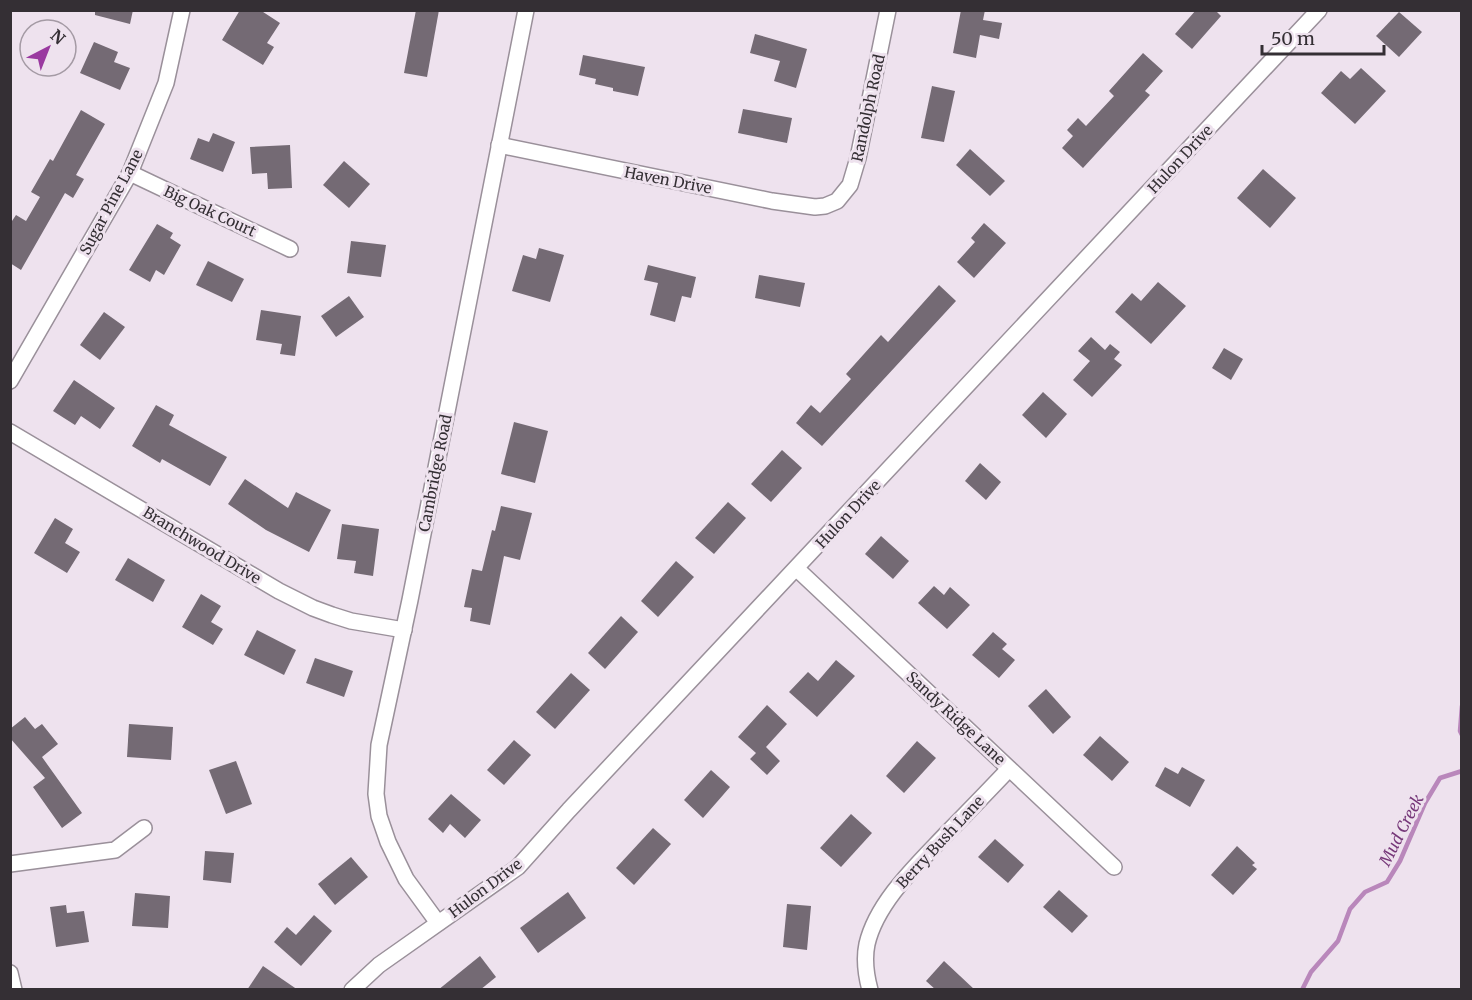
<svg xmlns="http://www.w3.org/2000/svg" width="1472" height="1000" font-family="Merriweather,serif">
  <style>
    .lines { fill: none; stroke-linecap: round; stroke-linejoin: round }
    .stream { stroke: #b987bb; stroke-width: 4.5 }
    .building { fill: #746a74 }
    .street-casing { stroke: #9a909a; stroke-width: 18 }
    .street { stroke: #fff; stroke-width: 15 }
    .labels { text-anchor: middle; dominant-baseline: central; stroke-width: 6; stroke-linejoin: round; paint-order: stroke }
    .street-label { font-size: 15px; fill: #342f34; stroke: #eee2ee }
    .water-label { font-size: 16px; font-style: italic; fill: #763879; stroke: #eee2ee }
  </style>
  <rect width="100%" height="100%" fill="#eee2ee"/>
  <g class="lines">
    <!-- stream -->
    <g class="stream">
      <path d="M1462 706 1460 731 1462 735"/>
      <path d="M1302 990 1311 972 1338 941 1350 909 1365 892 1387 882 1400 861 1425 803 1440 778 1462 771"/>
    </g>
  </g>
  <!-- building -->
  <g class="building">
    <path d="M95 10H133L130 24 95 15Z"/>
    <path d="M240 10H260L280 23 267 43 274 47 263 65 222 40Z"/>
    <path d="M416 10H439L427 77 404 73Z"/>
    <path d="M961 10H985L983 20 1002 23 999 39 980 35 976 58 953 53Z"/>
    <path d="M1196 10H1215L1221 16 1192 49 1175 34Z"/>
    <path d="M1399 12 1422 32 1399 57 1376 36Z"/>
    <path d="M755 34 807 49 796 88 774 81 780 61 750 53Z"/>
    <path d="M94 42 118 52 114 62 130 68 120 90 80 73Z"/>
    <path d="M1143 53 1163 71 1145 91 1150 95 1083 168 1062 148 1073 136 1067 130 1078 118 1086 126 1114 96 1109 91Z"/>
    <path d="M583 55 645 67 638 96 613 91V88L595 84 596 79 579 75Z"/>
    <path d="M1361 68 1386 91 1355 124 1321 93 1341 71 1350 79Z"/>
    <path d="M932 86 955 91 944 142 921 138Z"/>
    <path d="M743 109 792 118 787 143 738 133Z"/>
    <path d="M81 110 105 124 76 175 84 179 73 198 65 193 21 270 10 263V224L16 215 26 221 40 197 31 192 50 159 53 161Z"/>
    <path d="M213 133 235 142 223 172 190 159 198 138 209 142Z"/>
    <path d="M290 145 292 188 268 189 267 173 252 174 250 147Z"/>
    <path d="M970 149 1005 181 990 196 956 165Z"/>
    <path d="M344 161 370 184 349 208 323 185Z"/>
    <path d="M1263 169 1296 198 1270 228 1237 198Z"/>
    <path d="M984 223 1006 243 974 278 957 262 975 242 971 238Z"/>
    <path d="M157 224 173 233 170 238 181 245 164 275 156 270 150 282 129 270Z"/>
    <path d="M351 241 386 245 381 277 347 273Z"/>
    <path d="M539 248 564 255 550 302 512 291 523 255 536 259Z"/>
    <path d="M208 261 244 279 232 302 196 285Z"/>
    <path d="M648 265 696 277 691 298 682 296 675 322 650 315 658 283 644 280Z"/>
    <path d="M759 275 805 283 800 307 755 298Z"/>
    <path d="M1158 282 1186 306 1151 344 1115 312 1132 293 1141 301Z"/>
    <path d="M939 285 956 301 822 446 796 423 811 405 820 413 851 379 846 374 881 335 888 342Z"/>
    <path d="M349 296 364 317 336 337 321 316Z"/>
    <path d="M261 310 301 316 295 356 280 354 282 344 256 340Z"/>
    <path d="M104 312 125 327 100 360 80 345Z"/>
    <path d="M1091 337 1105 350 1110 344 1120 352 1114 359 1122 365 1092 397 1073 380 1090 361 1078 351Z"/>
    <path d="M1224 348 1243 359 1231 380 1212 368Z"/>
    <path d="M74 380 115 408 100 429 81 416 75 425 53 411Z"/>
    <path d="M1043 392 1067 414 1046 438 1022 415Z"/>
    <path d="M156 405 174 415 169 425 227 457 210 486 162 459 160 463 132 446Z"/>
    <path d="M514 422 548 431 535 483 501 474Z"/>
    <path d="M782 450 802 468 771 502 751 484Z"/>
    <path d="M980 463 1001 482 986 500 965 481Z"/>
    <path d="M245 479 288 508 296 492 331 510 309 552 266 530 228 504Z"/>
    <path d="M728 502 746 518 714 554 695 538Z"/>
    <path d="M501 506 532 513 520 560 504 556 490 625 470 621 472 608 464 607 472 569 482 571 492 530 495 531Z"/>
    <path d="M55 518 73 529 65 543 80 552 67 573 34 553Z"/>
    <path d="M342 524 379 529 373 576 354 573 356 561 337 559Z"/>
    <path d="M881 536 909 561 893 579 865 554Z"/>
    <path d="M128 558 165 580 153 602 115 580Z"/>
    <path d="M676 561 694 577 658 617 641 601Z"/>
    <path d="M934 586 944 595 950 587 970 605 947 629 918 603Z"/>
    <path d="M201 594 221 606 211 622 223 629 213 645 182 627Z"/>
    <path d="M621 616 638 632 605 669 588 653Z"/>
    <path d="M257 630 296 650 284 675 244 655Z"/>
    <path d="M993 632 1007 644 1002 649 1015 660 999 678 972 655Z"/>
    <path d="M315 658 353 671 344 697 306 683Z"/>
    <path d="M836 660 855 676 817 717 789 692 808 672 818 681Z"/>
    <path d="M571 673 590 690 555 729 536 712Z"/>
    <path d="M1046 689 1071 717 1053 734 1028 706Z"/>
    <path d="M767 705 787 724 766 747 780 761 767 775 750 759 756 753 738 737Z"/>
    <path d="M25 717 35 729 42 724 58 744 42 757 82 813 62 828 33 787 45 778 10 738V729Z"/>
    <path d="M129 724 173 727 171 760 127 757Z"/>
    <path d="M1100 736 1129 762 1112 781 1083 755Z"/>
    <path d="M514 740 531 755 504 785 487 770Z"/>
    <path d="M917 741 936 758 904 793 886 776Z"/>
    <path d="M236 761 252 804 226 814 209 770Z"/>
    <path d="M1165 767 1178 774 1182 767 1205 780 1190 807 1155 786Z"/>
    <path d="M711 770 730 787 703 818 684 800Z"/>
    <path d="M451 794 481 820 465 838 450 824 443 833 428 819Z"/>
    <path d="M851 814 872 833 841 867 820 848Z"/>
    <path d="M653 828 671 844 634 885 616 868Z"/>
    <path d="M995 839 1024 865 1008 883 978 857Z"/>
    <path d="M1237 846 1255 863 1252 865 1257 869 1233 895 1211 875Z"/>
    <path d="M205 851 234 853 231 883 203 880Z"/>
    <path d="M351 857 368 877 335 905 318 884Z"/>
    <path d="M1059 890 1088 916 1072 933 1043 907Z"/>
    <path d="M568 892 586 918 538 953 520 928Z"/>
    <path d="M135 893 170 896 168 928 132 926Z"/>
    <path d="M787 904 811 906 807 950 783 947Z"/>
    <path d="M66 905 67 913 84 911 89 942 56 947 50 907Z"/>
    <path d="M314 915 332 931 301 966 274 942 287 927 296 935Z"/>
    <path d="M480 956 496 977 480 990H438Z"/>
    <path d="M944 961 975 990H936L926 981Z"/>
    <path d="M263 966 298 990H247Z"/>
  </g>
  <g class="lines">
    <defs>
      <g id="street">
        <path d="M499 145 772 201 815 207 825 206 837 201 850 185 858 158 888 10"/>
        <path d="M130 173 290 249"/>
        <path d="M10 381 130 173 166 83 182 10"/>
        <path d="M10 432 279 591 313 608 332 615 351 621 404 630"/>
        <path d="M797 569 1114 867"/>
        <path d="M10 864 115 850 144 828"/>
        <path d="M438 923 406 879 388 842 379 816 376 794 379 745 410 600 526 10"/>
        <path d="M10 973 14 990"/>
        <path d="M352 990 379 965 518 867 569 810 1319 10"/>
        <path d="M870 990C866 975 864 958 867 944 877 901 919 863 948 832 969 811 989 790 1009 769"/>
      </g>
    </defs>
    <!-- street casing -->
    <use href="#street" class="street-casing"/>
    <!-- street -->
    <use href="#street" class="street"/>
  </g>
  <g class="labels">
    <!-- street labels -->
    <g class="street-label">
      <text transform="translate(868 108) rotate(-78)">Randolph Road</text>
      <text transform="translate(1180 159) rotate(-47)">Hulon Drive</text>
      <text transform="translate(668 180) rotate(11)">Haven Drive</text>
      <text transform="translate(111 202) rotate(-62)">Sugar Pine Lane</text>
      <text transform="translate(210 211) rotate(25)">Big Oak Court</text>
      <text transform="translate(435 473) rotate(-79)">Cambridge Road</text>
      <text transform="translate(848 514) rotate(-47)">Hulon Drive</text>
      <text transform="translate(202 545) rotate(31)">Branchwood Drive</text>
      <text transform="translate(956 718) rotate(43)">Sandy Ridge Lane</text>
      <text transform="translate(940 842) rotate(-47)">Berry Bush Lane</text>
      <text transform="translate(485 888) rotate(-37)">Hulon Drive</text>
    </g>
    <!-- water labels -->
    <g class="water-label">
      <text transform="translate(1401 830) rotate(-63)">Mud Creek</text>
    </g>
  </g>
  <!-- border -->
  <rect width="1472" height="1000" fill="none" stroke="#342f34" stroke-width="24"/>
  <!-- north arrow -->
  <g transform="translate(48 48) rotate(42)"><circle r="28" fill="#eee2ee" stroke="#a49aa4" stroke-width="1.5"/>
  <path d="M0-4.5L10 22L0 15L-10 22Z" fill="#9a39a0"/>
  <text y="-9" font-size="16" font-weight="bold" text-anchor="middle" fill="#342f34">N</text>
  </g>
  <!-- scale -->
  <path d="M1262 45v9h122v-9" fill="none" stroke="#342f34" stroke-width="3"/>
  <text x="1271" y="45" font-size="18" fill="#342f34" stroke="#eee2ee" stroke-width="4.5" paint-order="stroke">50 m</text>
</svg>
